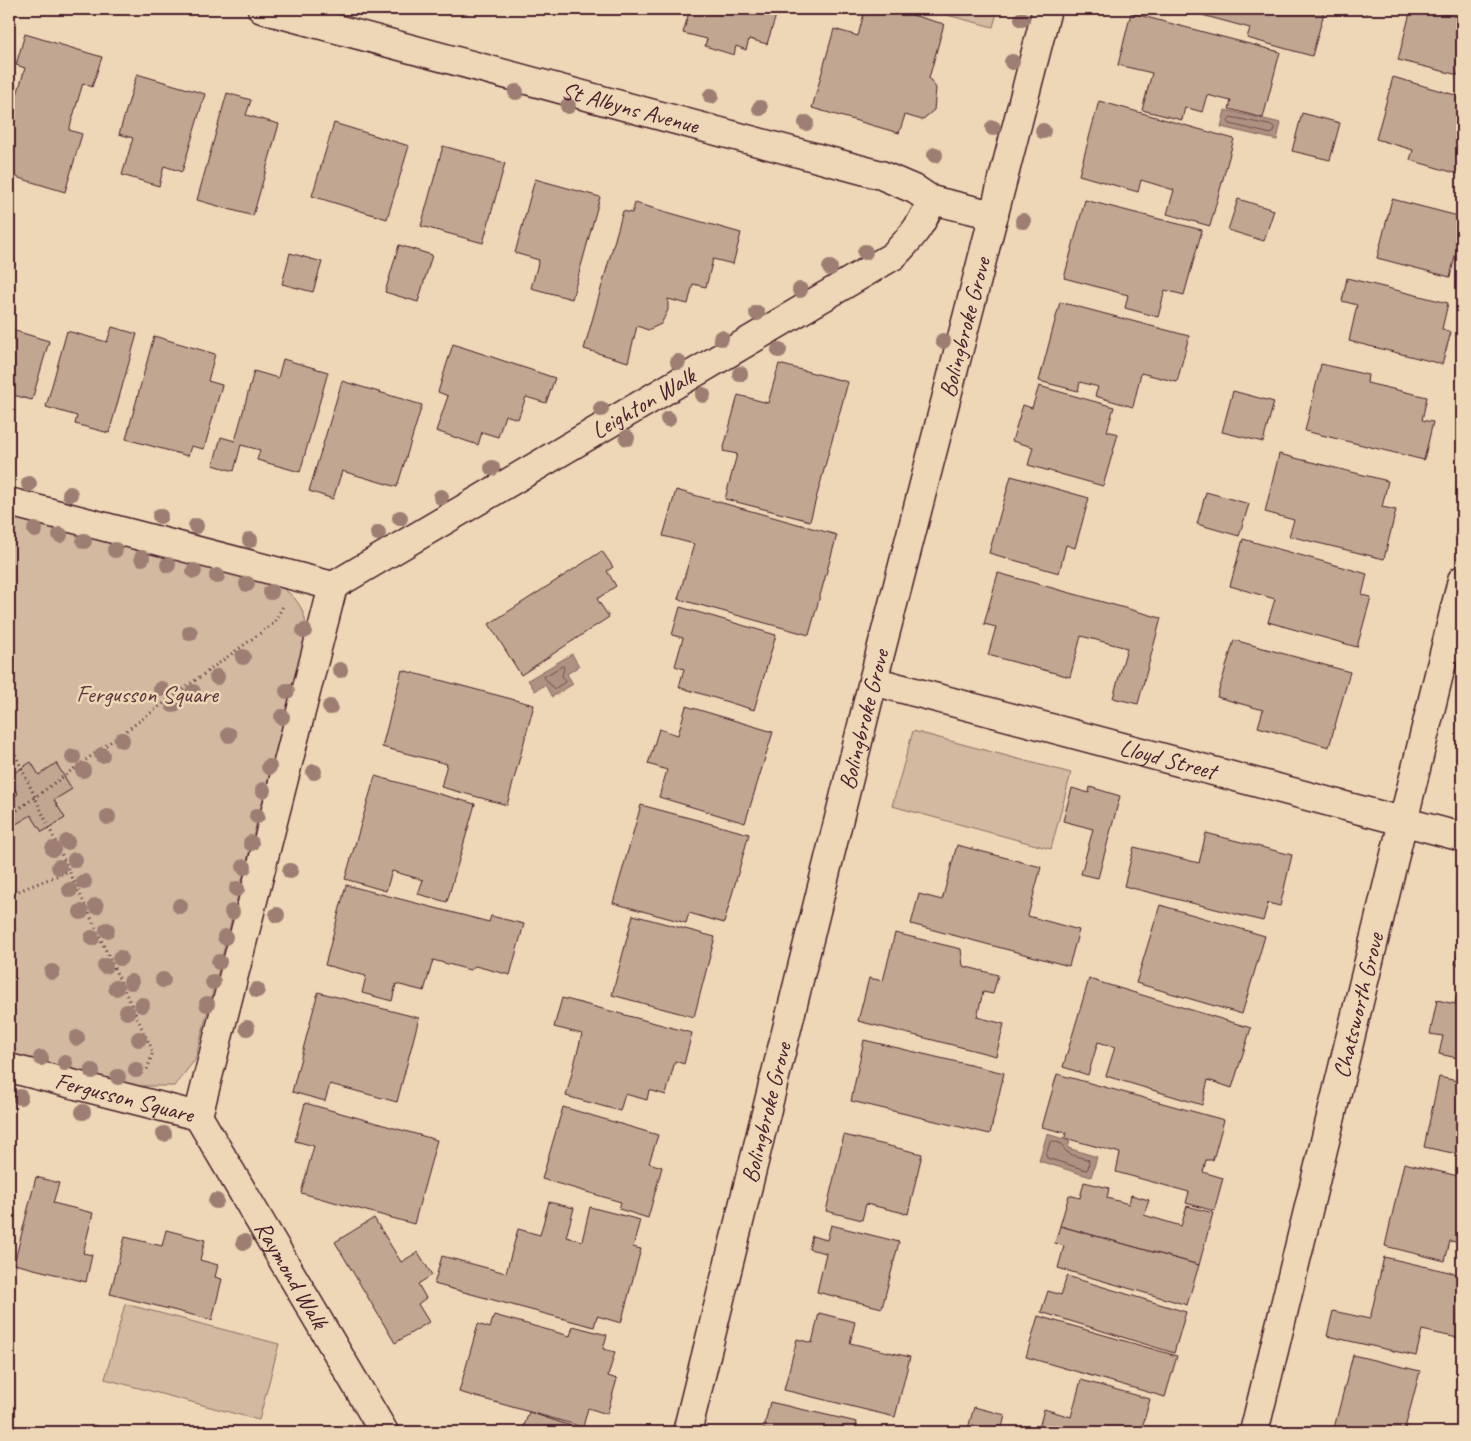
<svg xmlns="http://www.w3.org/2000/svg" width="1471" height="1441" font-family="Caveat,sans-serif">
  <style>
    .green { fill: #d2b9a0; stroke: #8e6c66 }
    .water { fill: #ae9181; stroke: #86635f }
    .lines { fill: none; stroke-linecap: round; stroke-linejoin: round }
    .shore { stroke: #724d4d; stroke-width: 1 }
    .building { fill: #c1a691; stroke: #4a1f2b }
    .street-casing { stroke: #4a1f2b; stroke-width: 31 }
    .path { stroke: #4a1f2b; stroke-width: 3; stroke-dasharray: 1 4; stroke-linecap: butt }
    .street { stroke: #edd7b6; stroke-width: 28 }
    .tree { fill: #9e7e73 }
    .labels { text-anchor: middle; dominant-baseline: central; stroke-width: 5; stroke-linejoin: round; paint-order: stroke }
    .street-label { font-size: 24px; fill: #4a1f2b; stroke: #edd7b6 }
    .park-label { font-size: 24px; fill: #5e363d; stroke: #edd7b6 }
  </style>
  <rect width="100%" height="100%" fill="#edd7b6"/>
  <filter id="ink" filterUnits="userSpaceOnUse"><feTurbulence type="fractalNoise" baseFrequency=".02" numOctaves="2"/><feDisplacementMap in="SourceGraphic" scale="10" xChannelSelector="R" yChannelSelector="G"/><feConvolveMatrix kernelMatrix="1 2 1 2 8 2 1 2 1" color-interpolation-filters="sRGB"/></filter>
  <g filter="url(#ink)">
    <!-- green -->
    <g class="green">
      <path d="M924 9H998L993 27Z"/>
      <path d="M9 516 271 581C294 594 304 604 307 631L195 1060 174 1086H137L9 1053Z"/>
      <path d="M913 731 1071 773 1051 849 892 806Z"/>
      <path d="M125 1304 279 1344 259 1420 105 1379Z"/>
    </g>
    <!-- water -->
    <g class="water">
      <path d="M1225 110 1281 123 1277 140 1221 127Z"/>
      <path d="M572 654 579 666 567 674 573 684 552 697 545 685 535 691 528 680Z"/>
      <path d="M1047 1134 1070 1141 1068 1148 1097 1157 1091 1177 1039 1161Z"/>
    </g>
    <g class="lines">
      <!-- shore -->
      <g class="shore">
        <path d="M1231 117 1273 126 1275 128 1274 132 1271 134 1230 124 1228 121Z"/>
        <path d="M563 666 564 669 562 675 565 682 554 689 544 677Z"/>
        <path d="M1053 1141 1062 1144C1064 1156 1079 1156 1089 1160L1088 1169 1086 1170 1047 1158 1046 1155 1050 1143Z"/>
      </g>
    </g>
    <!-- building -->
    <g class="building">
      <path d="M629 9H646L644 13Z"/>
      <path d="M690 9H778L767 44 749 39 746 50 736 46 734 55 705 46 707 39 683 33Z"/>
      <path d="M865 9H891L944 24 929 78 936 88 934 110 922 120 905 115 899 133 812 108 834 29 858 36Z"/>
      <path d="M1180 9H1306L1324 13 1312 56 1247 38 1250 28Z"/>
      <path d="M1349 9H1368L1367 13Z"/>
      <path d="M1411 9H1424L1462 18V76L1398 60Z"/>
      <path d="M1131 13 1280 52 1263 118 1229 109 1231 101 1207 95 1202 112 1185 107 1182 120 1142 110 1152 73 1118 65Z"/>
      <path d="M25 34 102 57 92 87 83 83 69 130 82 134 65 192 9 175V122L25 68 16 65Z"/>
      <path d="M137 74 205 94 182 172 164 166 159 186 122 175 133 138 119 134Z"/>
      <path d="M1393 77 1462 97V175L1410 160 1413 150 1376 139Z"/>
      <path d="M227 93 251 100 246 115 279 124 253 216 197 200Z"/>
      <path d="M1099 101 1234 139 1210 226 1167 214 1174 190 1141 180 1138 192 1079 175Z"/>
      <path d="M1302 113 1340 123 1330 160 1292 151Z"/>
      <path d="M334 123 409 146 387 219 312 196Z"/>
      <path d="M443 146 505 163 483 243 421 226Z"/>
      <path d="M535 179 600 197 572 299 531 288 539 260 515 253Z"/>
      <path d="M1238 199 1274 210 1264 241 1228 230Z"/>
      <path d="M1392 199 1462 217V228L1450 277 1377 258Z"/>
      <path d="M1085 200 1202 230 1184 295 1165 290 1158 317 1125 308 1128 295 1064 278Z"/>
      <path d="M635 203 741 233 733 264 713 259 706 287 693 284 688 304 668 299V310L661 324 648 330 637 326 628 362 584 349 623 211 632 213Z"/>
      <path d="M399 245 432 255 418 302 385 292Z"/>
      <path d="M290 253 322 262 313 292 282 284Z"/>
      <path d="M1347 278 1448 303 1442 329 1451 332 1442 364 1349 341 1357 305 1342 301Z"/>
      <path d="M1060 302 1189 336 1177 382 1141 373 1133 407 1095 396 1098 387 1080 382 1078 391 1039 381Z"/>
      <path d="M112 327 137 334 109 433 75 424 77 416 46 407 67 331 107 342Z"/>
      <path d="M9 329 49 341 32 400 9 394Z"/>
      <path d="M154 336 215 354 208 381 222 385 204 449 191 446 188 456 126 439Z"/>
      <path d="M453 344 555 378 546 403 526 397 518 419 505 415 498 437 482 432 478 445 436 431 448 396 438 392Z"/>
      <path d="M283 359 328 372 300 472 257 460 260 450 241 445 234 471 213 465 221 437 235 441 254 371 278 378Z"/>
      <path d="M779 364 848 382 810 521 725 499 737 454 723 451 738 395 768 403Z"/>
      <path d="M1321 364 1368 375 1367 383 1427 397 1422 420 1433 422 1424 460 1305 431Z"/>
      <path d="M342 381 422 405 397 487 342 471 333 499 309 491Z"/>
      <path d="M1039 386 1114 407 1107 431 1118 434 1103 486 1028 465 1033 447 1012 441 1023 405 1032 408Z"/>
      <path d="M1233 391 1274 402 1263 442 1222 432Z"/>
      <path d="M1279 454 1388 481 1382 507 1396 510 1384 559 1289 536 1294 520 1265 512Z"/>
      <path d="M1011 476 1089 498 1075 548 1066 545 1059 573 989 553Z"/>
      <path d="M676 490 837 535 809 635 678 599 694 544 663 536Z"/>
      <path d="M1206 492 1249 504 1239 536 1197 524Z"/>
      <path d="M1243 539 1367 574 1362 595 1371 597 1357 647 1268 622 1275 599 1230 586Z"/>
      <path d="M602 551 613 567 607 571 616 586 597 599 609 617 521 675 489 624Z"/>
      <path d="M998 573 1161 618 1138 704 1113 698 1127 648 1081 636 1070 677 988 655 996 627 984 624Z"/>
      <path d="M680 607 776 635 754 710 679 687 684 669 675 666 683 638 672 635Z"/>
      <path d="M1234 640 1350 672 1329 747 1258 727 1263 710 1217 697Z"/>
      <path d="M402 670 534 705 507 805 441 787 447 764 382 747Z"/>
      <path d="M686 706 773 732 745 823 659 797 667 770 648 764 659 729 678 735Z"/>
      <path d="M31 762 39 775 56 763 72 789 54 800 65 818 42 832 31 815 13 826 9 819V799L18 794 9 780V776Z"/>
      <path d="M375 776 475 804 447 902 418 894 423 880 392 871 386 891 345 879Z"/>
      <path d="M1090 787 1120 796 1098 878 1081 874 1093 829 1063 821 1072 788 1089 793Z"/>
      <path d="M641 805 749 834 724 923 689 913 686 923 613 903Z"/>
      <path d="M1206 833 1292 855 1280 906 1268 903 1263 921 1124 886 1134 847 1199 863Z"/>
      <path d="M957 845 1041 867 1028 916 1079 930 1069 966 911 924 919 894 942 900Z"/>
      <path d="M346 885 489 922 491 916 524 924 510 975 475 966 470 970 433 960 424 991 396 984 392 1001 362 993 366 976 325 965Z"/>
      <path d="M1160 905 1265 936 1242 1014 1136 983Z"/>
      <path d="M633 915 715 937 694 1017 612 995Z"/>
      <path d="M895 933 961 949 963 966 998 975 993 994 983 992 977 1017 1004 1024 996 1056 858 1021 869 978 883 981Z"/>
      <path d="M1462 938V966L1455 964Z"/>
      <path d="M1089 979 1251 1028 1232 1088 1208 1080 1202 1105 1106 1076 1115 1047 1098 1042 1088 1075 1063 1067Z"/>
      <path d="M1459 986H1462V1059L1439 1054 1443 1036 1430 1034 1437 1000 1455 1004Z"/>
      <path d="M318 992 419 1018 397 1102 330 1084 325 1101 292 1092Z"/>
      <path d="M562 998 692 1033 684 1064 675 1061 666 1095 649 1090 647 1100 625 1094 620 1111 566 1096 582 1034 554 1027Z"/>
      <path d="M864 1040 1004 1073 990 1134 851 1101Z"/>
      <path d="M1057 1074 1224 1120 1213 1160H1206L1203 1172 1223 1178 1214 1211 1186 1203 1189 1192 1116 1172 1120 1153 1065 1138 1066 1133 1042 1127Z"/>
      <path d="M1439 1077 1462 1082V1155L1424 1147Z"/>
      <path d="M305 1103 437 1140 414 1224 301 1193 314 1146 295 1141Z"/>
      <path d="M563 1107 658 1135 649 1163 662 1167 648 1218 619 1209 621 1202 542 1179Z"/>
      <path d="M844 1135 922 1154 908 1214 866 1204 862 1220 826 1211Z"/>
      <path d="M1404 1163 1462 1177V1243L1450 1241 1445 1261 1385 1246Z"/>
      <path d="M36 1177 59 1183 53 1203 93 1213 83 1253 92 1255 86 1282 14 1264Z"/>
      <path d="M1084 1182 1109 1188 1107 1198 1129 1204 1131 1195 1149 1200 1144 1215 1181 1226 1187 1206 1213 1213 1199 1265 1060 1226 1069 1195 1080 1198Z"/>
      <path d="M549 1202 574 1208 566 1237 582 1241 590 1207 640 1220 633 1247 641 1249 621 1323 597 1316 594 1327 434 1284 442 1256 506 1273 518 1229 540 1235Z"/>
      <path d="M374 1218 401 1262 418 1252 432 1275 418 1284 426 1298 418 1304 429 1322 395 1343 335 1242Z"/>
      <path d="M831 1225 899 1242 882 1308 817 1292 826 1253 809 1249 812 1236 827 1240Z"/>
      <path d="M1060 1226 1199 1265 1187 1305 1058 1268 1064 1246 1055 1243Z"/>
      <path d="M166 1230 205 1240 200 1260 218 1265 215 1277 222 1279 212 1320 110 1294 125 1237 162 1246Z"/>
      <path d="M1384 1257 1462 1275V1339L1422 1330 1416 1356 1327 1336 1333 1311 1370 1319Z"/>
      <path d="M1067 1276 1186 1312 1174 1353 1041 1312 1048 1291 1061 1295Z"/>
      <path d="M819 1313 855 1322 850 1343 910 1357 895 1417 784 1390 797 1339 812 1343Z"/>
      <path d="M494 1315 570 1336 573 1326 607 1335 603 1349 615 1352 608 1376 617 1379 607 1414 588 1408 583 1427 459 1392 478 1324 490 1328Z"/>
      <path d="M1038 1316 1177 1356 1165 1397 1026 1357Z"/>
      <path d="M1353 1355 1420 1371 1404 1432H1384L1367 1428 1366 1432H1333Z"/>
      <path d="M1081 1380 1150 1399 1141 1432H1038L1044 1409 1071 1417Z"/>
      <path d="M770 1402 857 1422 855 1432H763Z"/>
      <path d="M974 1407 1005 1415 1001 1432H967Z"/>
      <path d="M529 1412 589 1432H522Z"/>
      <path d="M92 1425 122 1432H90Z"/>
    </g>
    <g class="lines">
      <defs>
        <g id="street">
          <path id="s1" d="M262 9 881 175 916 190 931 200 994 215"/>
          <path d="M9 502 333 586"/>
          <path id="s2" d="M333 586 893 256C910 239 924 223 931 200"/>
          <path id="s3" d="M873 681 1462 837"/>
          <path id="s4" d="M9 1068 198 1116 333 586"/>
          <path id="s5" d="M198 1116 384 1432"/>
          <path id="s6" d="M687 1432 873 681 1047 9"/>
          <path id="s7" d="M1254 1432 1462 580"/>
        </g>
      </defs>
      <!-- street casing -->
      <use href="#street" class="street-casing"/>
      <!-- path -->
      <g class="path">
        <path d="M9 741 153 1052 147 1070"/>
        <path d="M9 816 274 623 283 606"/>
        <path d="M9 892H16L69 871"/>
      </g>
      <!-- street -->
      <use href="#street" class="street"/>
    </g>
    <!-- trees -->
    <g class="tree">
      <circle cx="1022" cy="19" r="8"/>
      <circle cx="1012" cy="62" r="8"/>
      <circle cx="516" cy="92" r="8"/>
      <circle cx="711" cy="96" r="8"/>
      <circle cx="568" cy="106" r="8"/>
      <circle cx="760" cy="108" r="8"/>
      <circle cx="806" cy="123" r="8"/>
      <circle cx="993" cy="128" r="8"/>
      <circle cx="1043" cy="131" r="8"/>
      <circle cx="935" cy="155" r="8"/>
      <circle cx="1023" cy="221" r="8"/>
      <circle cx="865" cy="252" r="8"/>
      <circle cx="830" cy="268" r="8"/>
      <circle cx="800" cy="290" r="8"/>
      <circle cx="757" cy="313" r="8"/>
      <circle cx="721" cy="338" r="8"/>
      <circle cx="943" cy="341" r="8"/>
      <circle cx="779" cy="350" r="8"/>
      <circle cx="678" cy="362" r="8"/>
      <circle cx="740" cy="374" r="8"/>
      <circle cx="703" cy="395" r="8"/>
      <circle cx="601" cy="409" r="8"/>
      <circle cx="668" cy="419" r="8"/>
      <circle cx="627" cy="438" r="8"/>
      <circle cx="492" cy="468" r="8"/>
      <circle cx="29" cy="484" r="8"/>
      <circle cx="70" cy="494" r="8"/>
      <circle cx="441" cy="497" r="8"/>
      <circle cx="160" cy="516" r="8"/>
      <circle cx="400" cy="518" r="8"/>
      <circle cx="196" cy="526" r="8"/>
      <circle cx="35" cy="530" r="8"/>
      <circle cx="378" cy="533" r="8"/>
      <circle cx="60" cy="535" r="8"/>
      <circle cx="250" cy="540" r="8"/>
      <circle cx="84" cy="541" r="8"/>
      <circle cx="115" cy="550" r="8"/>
      <circle cx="142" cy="558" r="8"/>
      <circle cx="168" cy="565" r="8"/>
      <circle cx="194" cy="571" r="8"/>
      <circle cx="217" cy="576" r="8"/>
      <circle cx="247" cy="584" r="8"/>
      <circle cx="271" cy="592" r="8"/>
      <circle cx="304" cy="631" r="8"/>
      <circle cx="190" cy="633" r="8"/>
      <circle cx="243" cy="657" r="8"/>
      <circle cx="340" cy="670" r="8"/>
      <circle cx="217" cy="677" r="8"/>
      <circle cx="161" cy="689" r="8"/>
      <circle cx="287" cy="691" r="8"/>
      <circle cx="193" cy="692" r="8"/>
      <circle cx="173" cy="705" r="8"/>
      <circle cx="330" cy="707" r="8"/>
      <circle cx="282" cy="717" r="8"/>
      <circle cx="229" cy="735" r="8"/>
      <circle cx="122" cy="740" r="8"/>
      <circle cx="102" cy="755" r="8"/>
      <circle cx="73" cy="757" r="8"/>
      <circle cx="269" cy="767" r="8"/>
      <circle cx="83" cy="770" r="8"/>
      <circle cx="314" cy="772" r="8"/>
      <circle cx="263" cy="790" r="8"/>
      <circle cx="257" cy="816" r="8"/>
      <circle cx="108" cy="817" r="8"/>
      <circle cx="67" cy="842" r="8"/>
      <circle cx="251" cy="843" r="8"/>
      <circle cx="53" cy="849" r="8"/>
      <circle cx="75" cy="860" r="8"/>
      <circle cx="59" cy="867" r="8"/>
      <circle cx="244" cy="867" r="8"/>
      <circle cx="290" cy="871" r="8"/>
      <circle cx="84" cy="882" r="8"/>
      <circle cx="237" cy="889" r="8"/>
      <circle cx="70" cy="890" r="8"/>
      <circle cx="96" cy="906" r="8"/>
      <circle cx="180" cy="906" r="8"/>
      <circle cx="81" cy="912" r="8"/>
      <circle cx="232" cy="912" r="8"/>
      <circle cx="277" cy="915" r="8"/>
      <circle cx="107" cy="930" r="8"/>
      <circle cx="225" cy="937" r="8"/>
      <circle cx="92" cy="938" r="8"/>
      <circle cx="120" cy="958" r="8"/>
      <circle cx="219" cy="962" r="8"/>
      <circle cx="105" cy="966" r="8"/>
      <circle cx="52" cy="972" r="8"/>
      <circle cx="163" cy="980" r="8"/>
      <circle cx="131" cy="982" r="8"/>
      <circle cx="213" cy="982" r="8"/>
      <circle cx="116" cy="988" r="8"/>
      <circle cx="257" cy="990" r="8"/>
      <circle cx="207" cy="1004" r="8"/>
      <circle cx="142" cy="1005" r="8"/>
      <circle cx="127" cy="1012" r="8"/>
      <circle cx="247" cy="1028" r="8"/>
      <circle cx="77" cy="1038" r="8"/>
      <circle cx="139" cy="1039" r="8"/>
      <circle cx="41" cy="1058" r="8"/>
      <circle cx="65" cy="1063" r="8"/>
      <circle cx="136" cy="1070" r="8"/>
      <circle cx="92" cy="1071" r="8"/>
      <circle cx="118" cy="1077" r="8"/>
      <circle cx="20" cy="1097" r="8"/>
      <circle cx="83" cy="1112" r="8"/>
      <circle cx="164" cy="1134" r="8"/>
      <circle cx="216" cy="1201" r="8"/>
      <circle cx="244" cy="1242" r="8"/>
    </g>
  </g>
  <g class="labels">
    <!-- street labels -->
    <g class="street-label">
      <text stroke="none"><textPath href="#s1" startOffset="381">St Albyns Avenue</textPath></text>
      <text stroke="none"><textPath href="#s6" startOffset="1139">Bolingbroke Grove</textPath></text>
      <text stroke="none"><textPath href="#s2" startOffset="360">Leighton Walk</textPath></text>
      <text stroke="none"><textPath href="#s6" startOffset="734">Bolingbroke Grove</textPath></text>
      <text stroke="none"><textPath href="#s3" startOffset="305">Lloyd Street</textPath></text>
      <text stroke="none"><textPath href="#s7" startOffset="439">Chatsworth Grove</textPath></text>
      <text stroke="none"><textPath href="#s4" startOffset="119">Fergusson Square</textPath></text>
      <text stroke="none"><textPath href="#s6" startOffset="329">Bolingbroke Grove</textPath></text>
      <text stroke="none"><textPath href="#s5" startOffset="184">Raymond Walk</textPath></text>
    </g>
    <!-- park labels -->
    <g class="park-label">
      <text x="147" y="694">Fergusson Square</text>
    </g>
  </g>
  <!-- margin -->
  <rect width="1471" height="1441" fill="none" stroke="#edd7b6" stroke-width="30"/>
  <rect x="15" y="15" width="1441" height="1411" fill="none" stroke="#4a1f2b" stroke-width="2" filter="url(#ink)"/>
</svg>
